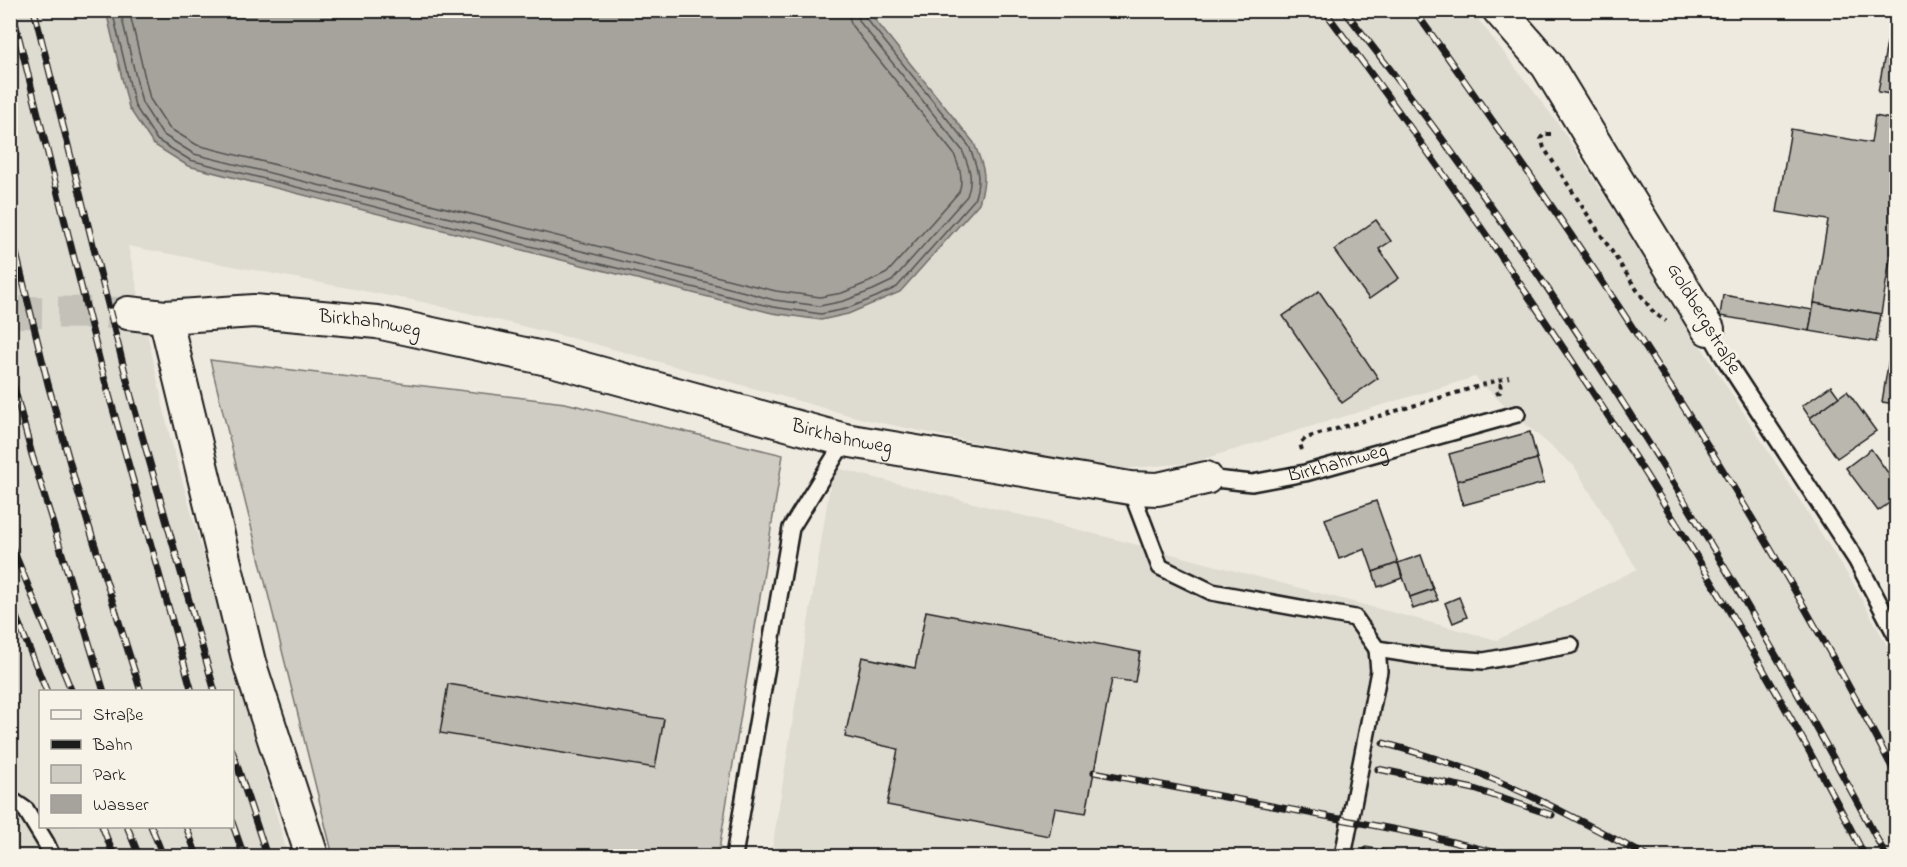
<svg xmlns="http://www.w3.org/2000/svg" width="1907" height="867" font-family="'Indie Flower',sans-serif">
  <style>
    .built { fill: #dedbd1; fill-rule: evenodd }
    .green { fill: #cfccc3; stroke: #767470; stroke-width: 1.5 }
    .water { fill: #a6a39d; stroke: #6f6d69; stroke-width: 1.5 }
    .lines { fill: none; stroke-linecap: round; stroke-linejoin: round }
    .shore { stroke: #535250; stroke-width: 1.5 }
    .building { fill: #bab7af; stroke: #1c1c1c; stroke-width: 1.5 }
    .street-tunnel { stroke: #c4c1b9; stroke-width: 32; stroke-dasharray: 32 16; stroke-linecap: butt }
    .lane-casing { stroke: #1c1c1c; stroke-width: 20 }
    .street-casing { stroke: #1c1c1c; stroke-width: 36 }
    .path { stroke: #1c1c1c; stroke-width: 4; stroke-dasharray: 4.5 4.5; stroke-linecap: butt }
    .lane { stroke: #f7f3e8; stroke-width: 15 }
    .street { stroke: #f7f3e8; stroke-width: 32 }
    .rail-casing { stroke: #1c1c1c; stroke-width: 7 }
    .rail { stroke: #f7f3e8; stroke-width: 4.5; stroke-dasharray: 14; stroke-linecap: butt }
    .labels { text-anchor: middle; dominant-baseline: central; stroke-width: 6; stroke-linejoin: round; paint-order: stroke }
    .street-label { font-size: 20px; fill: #1c1c1c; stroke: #f7f3e8 }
  </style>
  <rect width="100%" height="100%" fill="#eeeae0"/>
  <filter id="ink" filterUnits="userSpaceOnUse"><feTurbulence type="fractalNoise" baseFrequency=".0167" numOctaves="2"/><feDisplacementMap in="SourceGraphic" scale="12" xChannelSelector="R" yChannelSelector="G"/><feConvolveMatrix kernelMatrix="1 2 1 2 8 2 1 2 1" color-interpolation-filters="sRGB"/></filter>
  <g filter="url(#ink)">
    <!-- built -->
    <path class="built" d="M10 11H1472L1557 122 1853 583 1896 662V856H771L833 467 1130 543 1497 640 1637 569 1574 466 1510 411 1475 377 1190 463 1108 470 863 419 595 344 427 303 128 246 170 437 288 856H11ZM40 692H232V826H40Z"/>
    <!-- green -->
    <path class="green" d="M210 360 565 403 783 455 718 856H333Z"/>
    <!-- water -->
    <path class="water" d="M106 11H868L974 143C984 168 988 176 979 203L900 292 848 314 821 320 772 313 188 166 153 144 129 108Z"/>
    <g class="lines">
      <!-- shore -->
      <g class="shore">
        <path d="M112 10 135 106 157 140 190 160 747 301 773 307 821 314 846 309 876 297 897 287 974 200C982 178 977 167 969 146L865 17 864 10"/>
        <path d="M120 10 142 103 162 134 194 154 749 293 774 300 820 306 844 301 873 290 892 281 967 196C974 179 969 166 962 150L859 21 856 10"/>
        <path d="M129 10 150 99 169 128 197 145 751 285 776 291 820 297 842 293 869 282 887 273 959 192C964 178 959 167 954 154L852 26 847 10"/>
      </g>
    </g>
    <!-- building -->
    <g class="building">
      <path d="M1887 43 1896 45V95L1878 92Z"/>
      <path d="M1875 116 1896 120V222L1881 314 1814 303 1828 220 1777 212 1791 129 1871 143Z"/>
      <path d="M1376 220 1391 241 1379 249 1399 278 1369 299 1334 250Z"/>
      <path d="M1319 291 1378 378 1342 403 1283 316Z"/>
      <path d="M1723 295 1813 310 1809 331 1720 316Z"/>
      <path d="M1814 303 1881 314 1876 342 1809 331Z"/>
      <path d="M1891 346 1896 347V404L1882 402Z"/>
      <path d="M1831 386 1839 397 1810 418 1802 406Z"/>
      <path d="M1847 391 1876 431 1837 458 1810 418Z"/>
      <path d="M1530 432 1537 459 1457 481 1449 454Z"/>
      <path d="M1871 449 1896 484V498L1878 511 1846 468Z"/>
      <path d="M1537 459 1544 483 1463 505 1457 481Z"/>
      <path d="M1376 501 1398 563 1373 572 1365 549 1339 559 1325 519Z"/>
      <path d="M1421 555 1433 589 1410 597 1398 563Z"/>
      <path d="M1398 563 1402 578 1378 587 1373 572Z"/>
      <path d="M1433 589 1438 600 1413 609 1410 597Z"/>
      <path d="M1459 597 1467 617 1453 623 1445 603Z"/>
      <path d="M926 611 1140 652 1135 682 1112 679 1086 813 1055 808 1049 836 887 805 898 749 845 737 862 657 915 668Z"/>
      <path d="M448 684 664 719 655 768 440 733Z"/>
    </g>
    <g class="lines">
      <!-- street-tunnel -->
      <path class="street-tunnel" d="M10 312 128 313"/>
      <defs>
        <g id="lane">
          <path d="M1708 329 1723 356 1857 561 1896 635"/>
          <path id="s1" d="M1206 478 1252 483 1305 473 1517 414"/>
          <path d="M1130 488 1160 567 1212 592 1355 618 1377 649 1428 657 1484 661 1571 645"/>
          <path d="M10 799 26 810 46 843 52 856"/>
          <path d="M734 856 791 528 845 440"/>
          <path d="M1343 856 1379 671 1377 649"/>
        </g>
        <g id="street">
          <path d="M1499 10 1547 65 1708 329"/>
          <path id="s2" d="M128 313 165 317 254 311 377 322 552 360 845 440 1130 488 1158 489 1206 478"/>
          <path d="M165 317 249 662 312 856"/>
        </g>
      </defs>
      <!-- lane casing -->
      <use href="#lane" class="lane-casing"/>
      <!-- street casing -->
      <use href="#street" class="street-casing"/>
      <!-- path -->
      <g class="path">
        <path d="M1551 134H1544L1541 138 1544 148 1637 290 1654 313 1666 321"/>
        <path d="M1496 394 1500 392 1501 380"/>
        <path d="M1302 450 1300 444 1306 438 1509 377"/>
      </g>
      <!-- lane -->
      <use href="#lane" class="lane"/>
      <!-- street -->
      <use href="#street" class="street"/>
      <defs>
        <g id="rail">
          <path d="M12 10 101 366 192 692"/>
          <path d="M34 10 132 400 215 692"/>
          <path d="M1324 10C1525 280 1711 557 1865 856"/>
          <path d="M1344 10C1552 273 1730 560 1886 856"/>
          <path d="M1414 10C1590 255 1757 507 1896 775"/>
          <path d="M10 228 48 384 76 485 141 692"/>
          <path d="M10 372 32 455 104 692"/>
          <path d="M10 542 72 692"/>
          <path d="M10 602 47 692"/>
          <path d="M1383 743C1417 752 1450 763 1483 775 1540 798 1593 828 1647 856"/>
          <path d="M232 750 267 856"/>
          <path d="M1378 769 1474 789 1552 815"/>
          <path d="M1094 772 1429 836 1508 856"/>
          <path d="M232 822 244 856"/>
          <path d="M102 826 114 856"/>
          <path d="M127 826 139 856"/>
          <path d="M151 826 163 856"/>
          <path d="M186 826 197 856"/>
          <path d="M1366 850 1400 856"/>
        </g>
      </defs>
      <!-- rail casing -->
      <use href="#rail" class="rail-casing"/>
      <!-- rail -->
      <use href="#rail" class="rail"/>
    </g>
  </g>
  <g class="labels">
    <!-- street labels -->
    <g class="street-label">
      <text transform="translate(1703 319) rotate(59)">Goldbergstraße</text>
      <text stroke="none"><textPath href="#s2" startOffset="243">Birkhahnweg</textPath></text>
      <text stroke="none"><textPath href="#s2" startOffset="729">Birkhahnweg</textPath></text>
      <text stroke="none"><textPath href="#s1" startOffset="134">Birkhahnweg</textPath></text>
    </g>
  </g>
  <!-- margin -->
  <rect width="1907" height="867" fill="none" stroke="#f7f3e8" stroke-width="36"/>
  <rect x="18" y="18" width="1871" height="831" fill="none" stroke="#1c1c1c" stroke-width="2" filter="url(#ink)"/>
  <!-- legend -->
  <rect x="39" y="690" width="195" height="138" fill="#f7f3e8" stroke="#9f9d96" stroke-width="1.5"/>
  <rect x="51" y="710" width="30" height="9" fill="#f7f3e8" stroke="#9f9d96" stroke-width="1.5"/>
  <text x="93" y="720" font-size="18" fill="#1c1c1c">Straße</text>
  <rect x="51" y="740" width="30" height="9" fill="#1c1c1c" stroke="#9f9d96" stroke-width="1.5"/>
  <text x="93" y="750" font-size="18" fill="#1c1c1c">Bahn</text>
  <rect x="51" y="765" width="30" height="18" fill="#cfccc3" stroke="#9f9d96" stroke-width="1.5"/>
  <text x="93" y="780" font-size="18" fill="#1c1c1c">Park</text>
  <rect x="51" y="795" width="30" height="18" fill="#a6a39d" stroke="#9f9d96" stroke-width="1.5"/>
  <text x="93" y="810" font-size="18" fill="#1c1c1c">Wasser</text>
</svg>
